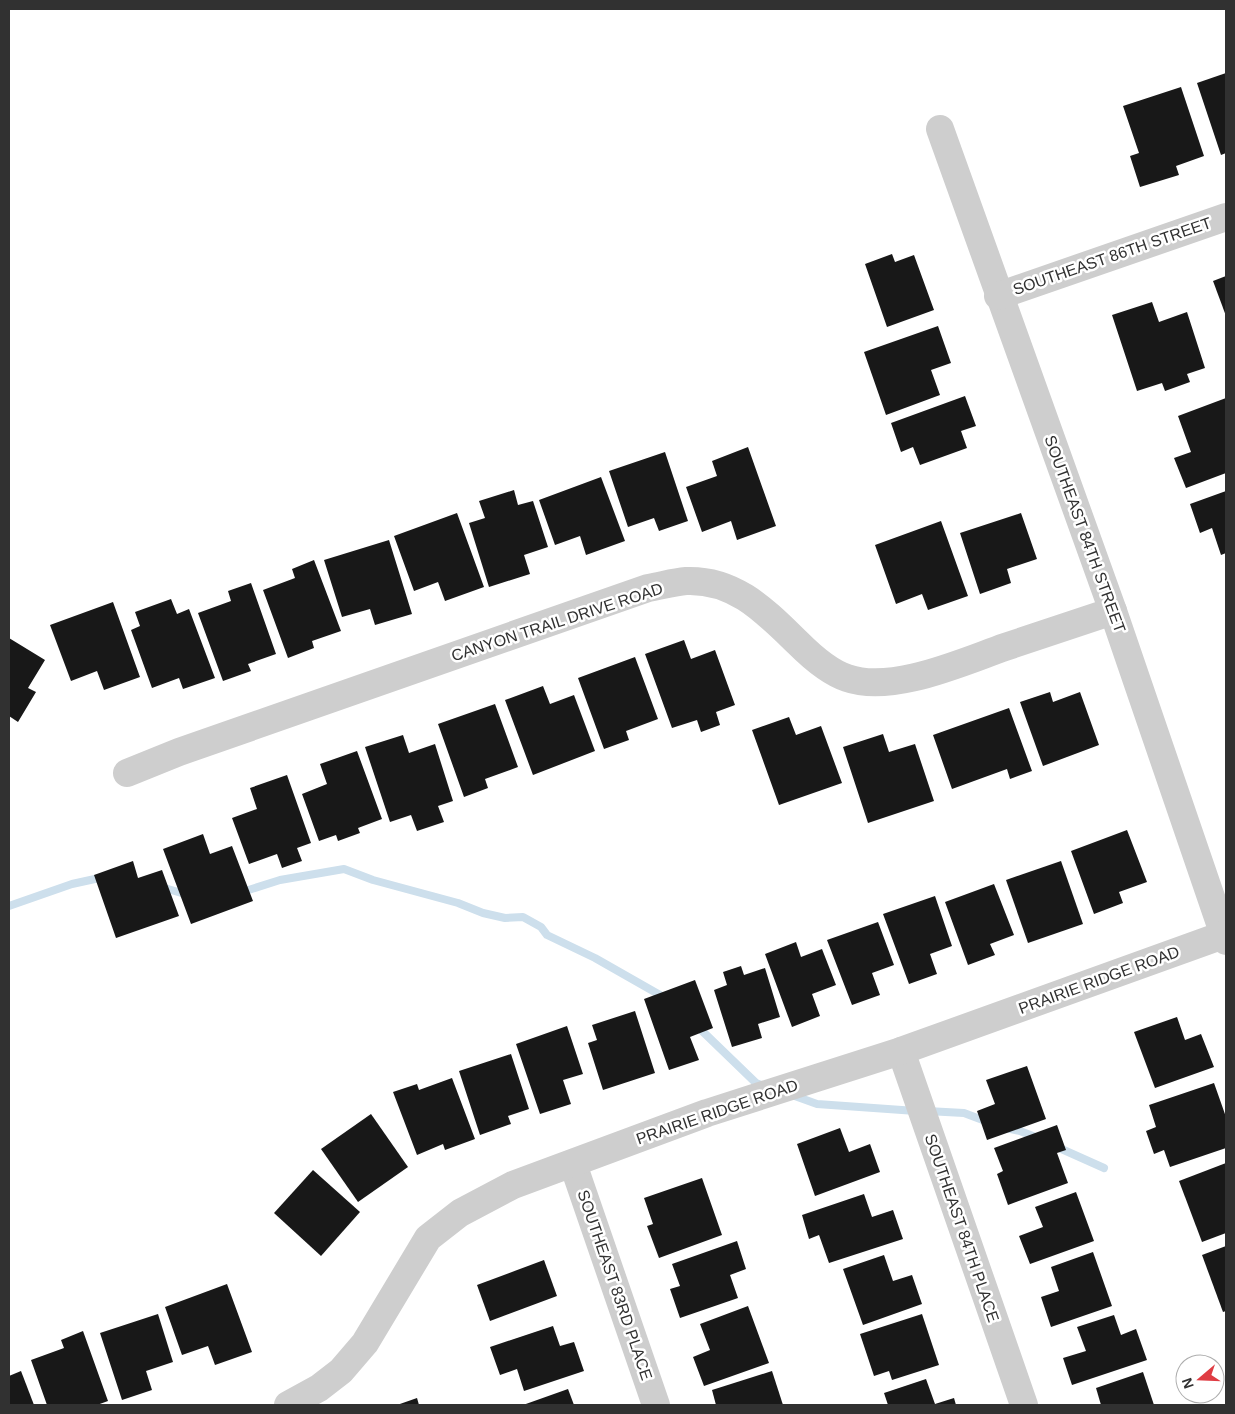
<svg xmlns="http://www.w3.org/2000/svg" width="1235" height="1414" font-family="Arial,sans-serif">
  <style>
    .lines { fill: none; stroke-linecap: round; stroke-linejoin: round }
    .stream { stroke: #cddfec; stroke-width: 8 }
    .building { fill: #181818 }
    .minor { stroke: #cecece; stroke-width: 28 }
    .labels { text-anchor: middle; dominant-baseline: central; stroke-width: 5; stroke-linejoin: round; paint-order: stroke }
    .street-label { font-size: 16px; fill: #313131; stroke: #fff }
  </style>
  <rect width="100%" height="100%" fill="#fff"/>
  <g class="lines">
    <!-- stream -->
    <g class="stream">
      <path d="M158 886 188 895"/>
      <path d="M239 893 280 880 344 869 373 880 458 903 483 913 505 918 523 917 541 927 547 935 595 958 667 999"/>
      <path d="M9 906 72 884 104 877"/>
      <path d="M697 1026 756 1083 764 1086"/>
      <path d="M792 1095 817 1104 916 1111"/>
      <path d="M927 1111 964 1113 988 1122"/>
      <path d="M1006 1128 1020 1131 1038 1138"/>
      <path d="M1057 1147 1104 1168"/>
    </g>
  </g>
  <!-- building -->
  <g class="building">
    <path d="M1226 73V153L1221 155 1197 83Z"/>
    <path d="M1181 87 1204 156 1176 166 1179 175 1140 187 1130 156 1139 153 1123 106Z"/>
    <path d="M892 254 895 262 914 255 934 310 887 327 865 264Z"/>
    <path d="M1226 276V316L1213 281Z"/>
    <path d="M1152 302 1159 322 1187 312 1205 368 1187 374 1190 382 1165 391 1162 383 1137 391 1112 315Z"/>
    <path d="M938 326 951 363 931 370 940 395 886 415 864 352Z"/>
    <path d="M965 396 976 426 961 431 967 448 920 465 913 447 901 452 891 423Z"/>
    <path d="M1226 398V473L1186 488 1174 458 1191 452 1178 416Z"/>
    <path d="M748 447 776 526 737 540 731 521 702 532 686 487 717 476 712 461Z"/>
    <path d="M665 452 688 521 659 531 654 518 628 527 609 471Z"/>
    <path d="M601 477 625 541 586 555 580 536 555 545 539 500Z"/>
    <path d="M514 490 518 505 533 501 548 547 524 555 530 574 489 587 469 523 485 518 479 501Z"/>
    <path d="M1226 491V553L1221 555 1212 528 1200 533 1190 504Z"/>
    <path d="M457 513 484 587 445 601 438 582 414 591 394 536Z"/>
    <path d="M1021 513 1037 559 1007 569 1011 583 980 594 960 533Z"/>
    <path d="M941 521 968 596 928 610 922 594 896 604 875 545Z"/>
    <path d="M389 540 412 614 375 625 370 609 342 617 324 560Z"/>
    <path d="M314 560 341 631 312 641 314 648 288 658 263 590 295 578 292 569Z"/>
    <path d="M251 583 276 654 248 664 251 671 223 681 198 613 231 601 228 591Z"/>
    <path d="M171 599 177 614 189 609 215 678 183 689 179 678 152 688 131 630 140 626 135 612Z"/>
    <path d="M113 602 140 677 104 690 97 671 71 681 50 625Z"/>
    <path d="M9 638 45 660 28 688 36 692 18 722 9 716Z"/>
    <path d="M684 640 691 659 715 650 735 705 716 712 720 725 701 732 697 720 672 728 645 654Z"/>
    <path d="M635 657 658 719 626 731 629 740 604 749 578 678Z"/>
    <path d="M543 686 550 704 574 695 595 751 533 775 505 700Z"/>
    <path d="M1050 692 1053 702 1080 692 1099 745 1043 766 1020 702Z"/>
    <path d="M495 704 518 767 485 779 488 788 464 797 438 724Z"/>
    <path d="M1009 708 1032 771 1010 779 1007 769 952 789 933 735Z"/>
    <path d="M789 717 796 735 821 726 842 783 779 805 752 730Z"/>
    <path d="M883 734 889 752 915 744 934 801 868 823 843 747Z"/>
    <path d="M403 735 409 753 435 744 453 801 438 806 444 822 417 831 411 815 390 822 365 747Z"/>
    <path d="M357 751 382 819 358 828 360 833 338 841 336 835 319 841 302 794 327 784 320 764Z"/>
    <path d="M287 775 311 843 297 848 302 861 282 868 277 854 249 864 232 818 257 809 250 788Z"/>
    <path d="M1127 830 1147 882 1119 892 1123 903 1094 914 1071 851Z"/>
    <path d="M203 834 210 854 232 846 253 901 191 924 163 849Z"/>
    <path d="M133 861 138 878 162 870 179 916 116 938 94 875Z"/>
    <path d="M1061 861 1083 924 1028 943 1006 880Z"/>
    <path d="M994 884 1014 935 990 944 995 955 968 965 945 902Z"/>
    <path d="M935 896 952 946 930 954 937 974 909 984 883 914Z"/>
    <path d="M878 922 894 965 872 973 880 995 852 1005 827 940Z"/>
    <path d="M796 942 801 957 822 949 836 985 812 994 820 1016 792 1027 765 954Z"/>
    <path d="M741 966 744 975 765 968 780 1017 758 1024 762 1038 732 1047 714 990 727 985 723 972Z"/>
    <path d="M695 980 713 1028 690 1037 699 1060 669 1070 644 999Z"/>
    <path d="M635 1011 655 1073 603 1090 588 1043 597 1040 592 1025Z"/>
    <path d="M1177 1017 1185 1040 1201 1034 1214 1067 1155 1088 1134 1032Z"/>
    <path d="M567 1026 583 1074 563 1080 571 1104 540 1114 516 1044Z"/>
    <path d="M511 1054 529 1109 508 1116 511 1124 480 1135 459 1071Z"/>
    <path d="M1027 1066 1046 1119 987 1140 977 1111 995 1104 986 1080Z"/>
    <path d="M452 1078 475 1139 445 1150 443 1144 417 1155 393 1092 417 1084 419 1090Z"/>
    <path d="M1214 1083 1226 1117V1148L1170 1167 1164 1150 1154 1154 1146 1131 1156 1127 1149 1105Z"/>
    <path d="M371 1114 408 1167 358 1202 321 1149Z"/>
    <path d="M1057 1125 1066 1150 1057 1153 1068 1183 1008 1205 997 1174 1003 1171 994 1148Z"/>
    <path d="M840 1128 849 1152 870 1144 880 1172 815 1196 797 1144Z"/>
    <path d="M1226 1163V1233L1202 1242 1179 1181Z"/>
    <path d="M313 1170 360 1212 321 1256 274 1213Z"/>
    <path d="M702 1178 722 1235 659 1258 647 1226 653 1224 644 1198Z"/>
    <path d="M1076 1192 1094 1241 1030 1264 1019 1236 1043 1227 1035 1207Z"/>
    <path d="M864 1194 872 1217 893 1210 903 1239 829 1263 819 1235 809 1239 802 1215Z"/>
    <path d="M737 1241 746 1269 730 1275 738 1298 680 1318 670 1289 680 1286 672 1264Z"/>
    <path d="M1226 1246V1311L1223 1312 1202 1255Z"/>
    <path d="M1093 1252 1112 1306 1051 1327 1041 1297 1059 1291 1051 1267Z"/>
    <path d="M884 1255 893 1281 912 1275 922 1304 863 1325 843 1269Z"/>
    <path d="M544 1260 557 1296 490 1321 477 1285Z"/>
    <path d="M227 1284 252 1352 215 1365 208 1346 182 1355 165 1307Z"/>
    <path d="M748 1306 769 1363 704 1386 693 1357 710 1350 700 1324Z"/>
    <path d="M158 1314 173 1362 146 1371 152 1390 122 1400 100 1333Z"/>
    <path d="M922 1314 939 1365 892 1380 889 1371 874 1376 860 1334Z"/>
    <path d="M1114 1315 1121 1335 1136 1329 1147 1360 1072 1385 1063 1358 1086 1351 1077 1327Z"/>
    <path d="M553 1326 560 1346 574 1342 584 1371 524 1391 517 1369 500 1375 490 1347Z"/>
    <path d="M83 1331 108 1401 97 1405H47L31 1360 64 1348 61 1340Z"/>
    <path d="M21 1371 34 1405H9V1376Z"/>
    <path d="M772 1371 783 1405H716L712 1390Z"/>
    <path d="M1143 1372 1154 1405H1101L1096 1388Z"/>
    <path d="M926 1379 935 1404 954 1398 956 1405H888L884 1393Z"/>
    <path d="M568 1389 574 1405H523Z"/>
    <path d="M417 1398 419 1405H397Z"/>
  </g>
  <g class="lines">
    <!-- minor -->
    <g class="minor">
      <path d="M940 129 1113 611 1226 941"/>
      <path d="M998 296 1226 217"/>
      <path d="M127 773 179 752 648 588C661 586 673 582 686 581 735 579 765 611 798 643 811 656 829 672 847 678 892 694 962 662 1005 647 1041 635 1077 623 1113 611"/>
      <path d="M901 1051 1024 1405"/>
      <path d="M573 1164 656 1405"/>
      <path d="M288 1405 319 1388 341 1371 365 1343 428 1238 460 1213 513 1185 707 1113 901 1051 1226 934"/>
    </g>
  </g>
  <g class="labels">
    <!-- street labels -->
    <g class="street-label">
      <text transform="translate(1112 256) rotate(-19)">SOUTHEAST 86TH STREET</text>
      <text transform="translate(1085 534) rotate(70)">SOUTHEAST 84TH STREET</text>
      <text transform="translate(557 622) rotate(-18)">CANYON TRAIL DRIVE ROAD</text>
      <text transform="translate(1099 980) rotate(-20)">PRAIRIE RIDGE ROAD</text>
      <text transform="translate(717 1112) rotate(-19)">PRAIRIE RIDGE ROAD</text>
      <text transform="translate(962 1228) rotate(71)">SOUTHEAST 84TH PLACE</text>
      <text transform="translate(615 1285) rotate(71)">SOUTHEAST 83RD PLACE</text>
    </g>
  </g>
  <!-- border -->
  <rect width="1235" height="1414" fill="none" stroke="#313131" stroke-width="20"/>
  <!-- north arrow -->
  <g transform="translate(1200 1379) rotate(251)"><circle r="24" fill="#ffffff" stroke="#adadad"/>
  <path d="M0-4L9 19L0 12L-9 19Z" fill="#df3c43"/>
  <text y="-8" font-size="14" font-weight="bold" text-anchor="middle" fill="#313131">N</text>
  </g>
</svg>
